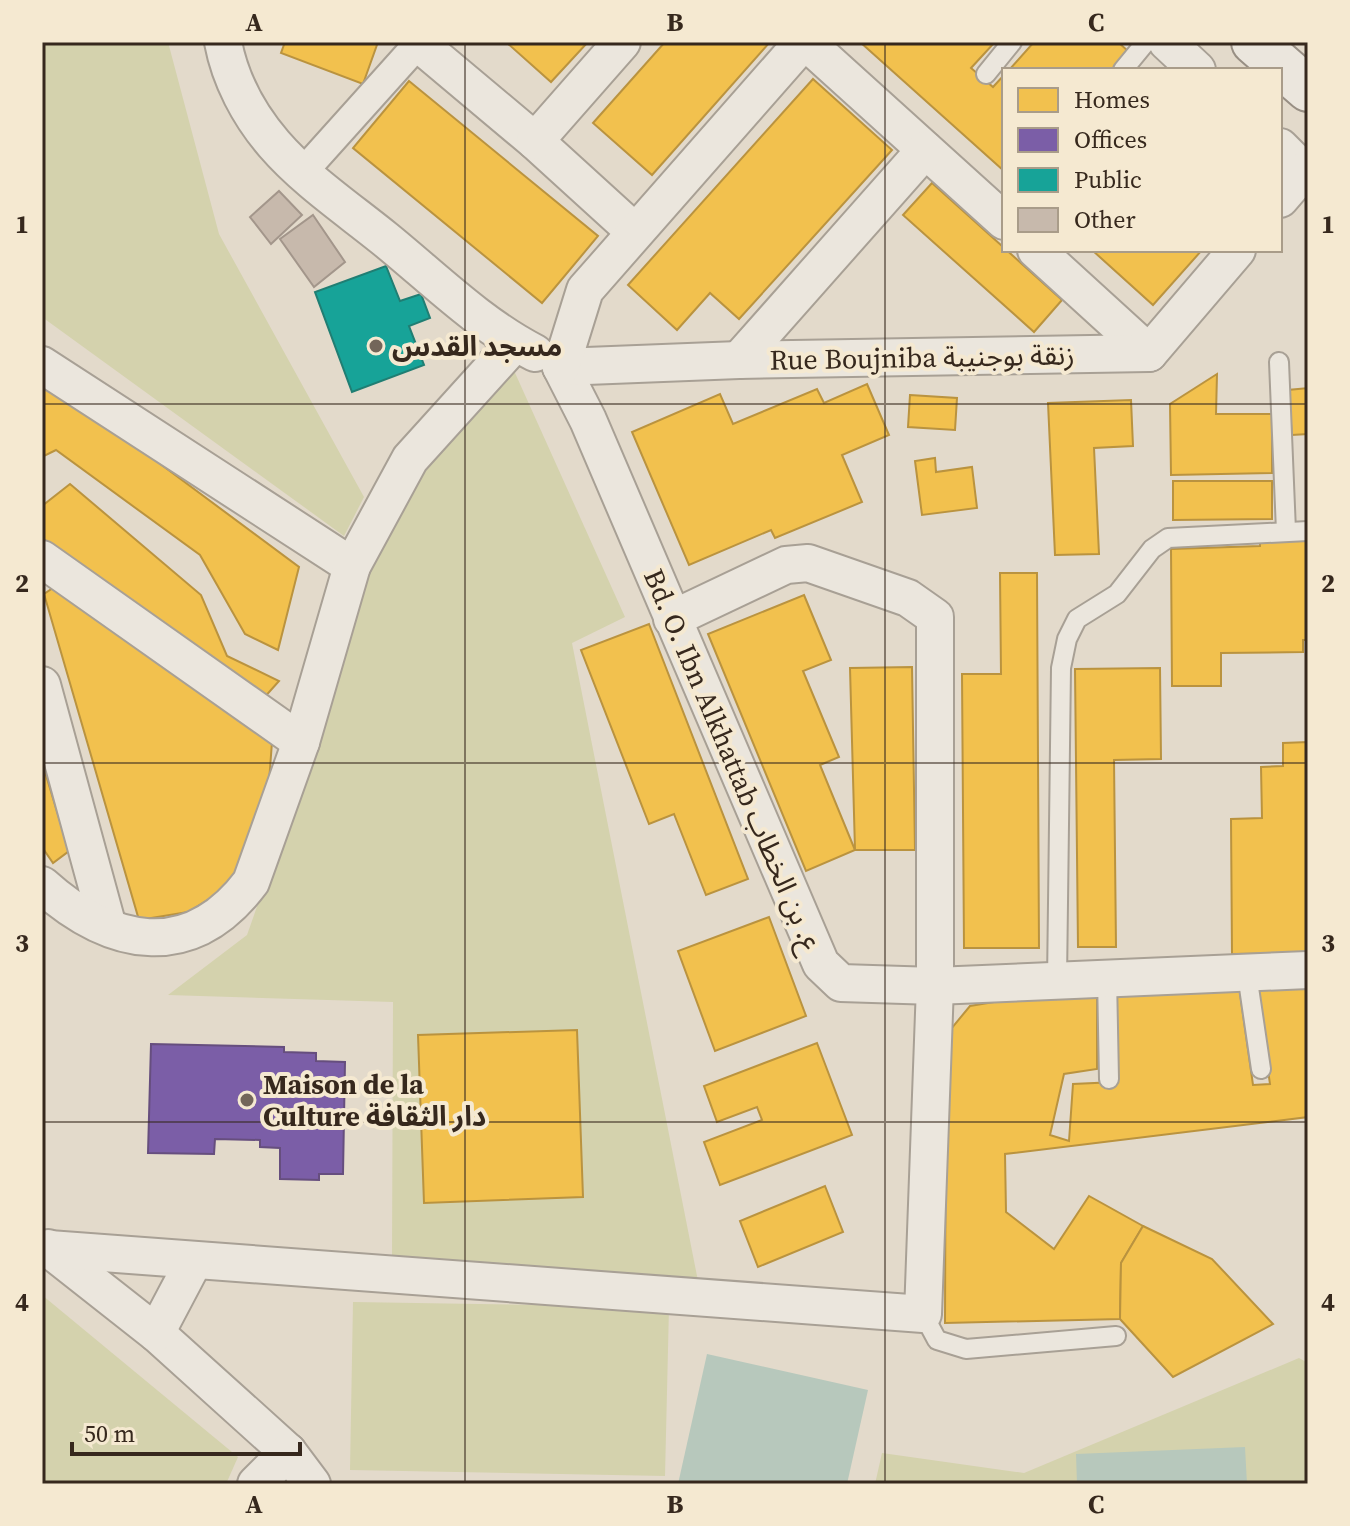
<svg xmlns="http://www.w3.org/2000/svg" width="1350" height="1526" font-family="'Source Serif 4','Noto Sans Arabic',serif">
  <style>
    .green { fill: #d4d2ad }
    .water { fill: #b7c8bc }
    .homes { fill: #f2c14e; stroke: #ba933f; stroke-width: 2 }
    .offices { fill: #7b5ea7; stroke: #664e7e; stroke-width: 2 }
    .public { fill: #17a398; stroke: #207e73; stroke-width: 2 }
    .building { fill: #c7b9ac; stroke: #a3968b; stroke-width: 2 }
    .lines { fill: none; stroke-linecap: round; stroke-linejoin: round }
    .service-casing { stroke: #a8a095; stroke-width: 22 }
    .pedestrian-casing { stroke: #a8a095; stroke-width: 32 }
    .minor-casing { stroke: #a8a095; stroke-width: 40 }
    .secondary-casing { stroke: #988f84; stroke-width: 48 }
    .service { stroke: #ebe6dd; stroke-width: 18 }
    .pedestrian { stroke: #ebe6dd; stroke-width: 28 }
    .minor { stroke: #ebe6dd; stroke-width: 36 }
    .secondary { stroke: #ebe6dd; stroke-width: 44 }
    .grid { fill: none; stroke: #36281d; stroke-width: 2; stroke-opacity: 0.55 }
    .poi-dot { fill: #73665a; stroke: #f5e9d1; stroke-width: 3 }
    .labels { text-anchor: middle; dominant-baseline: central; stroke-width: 8; stroke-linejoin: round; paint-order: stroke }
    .poi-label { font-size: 28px; font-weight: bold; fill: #36281d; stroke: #f5e9d1; text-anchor: start }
    .street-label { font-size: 28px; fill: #36281d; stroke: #f5e9d1 }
    .neatline { fill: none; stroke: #36281d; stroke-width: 3 }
    .grid-label { font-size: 26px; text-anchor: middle; font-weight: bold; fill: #36281d }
  </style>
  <rect width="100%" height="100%" fill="#e3dacb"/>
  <!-- green -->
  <g class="green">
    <path d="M42 42H168L219 234 364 497 344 536 42 317Z"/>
    <path d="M511 364 625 617 572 643 698 1281 392 1258 393 1002 168 995 247 935 312 750 362 581 419 480 450 435Z"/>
    <path d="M42 1295 238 1457 226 1484H42Z"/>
    <path d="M353 1302 669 1307 665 1476 350 1470Z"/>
    <path d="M1299 1358 1308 1363V1484H875L882 1453 1024 1473Z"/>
  </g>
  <!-- water -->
  <g class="water">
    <path d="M707 1354 868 1390 847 1484H678Z"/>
    <path d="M1245 1447 1247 1484H1077L1076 1454Z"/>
  </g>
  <!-- homes -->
  <g class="homes">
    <path d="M285 42H378L363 84 281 53Z"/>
    <path d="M506 42H588L551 82Z"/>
    <path d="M665 42H770L652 175 593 123Z"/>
    <path d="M860 42H995L971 68 993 87 1004 75V171Z"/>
    <path d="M1034 42H1118L1129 52 1113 70H1009Z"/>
    <path d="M813 79 892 150 739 319 710 293 677 330 628 285Z"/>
    <path d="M409 81 598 236 542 303 353 148Z"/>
    <path d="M932 183 1062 300 1034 332 903 215Z"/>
    <path d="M1092 250H1202L1153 305Z"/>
    <path d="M1217 374 1216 414H1272V473L1171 475 1170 404Z"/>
    <path d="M42 376 299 567 278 650 245 634 200 555 56 450 42 457Z"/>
    <path d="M867 384 889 435 842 455 862 502 775 538 771 530 689 565 632 432 720 394 733 424 817 389 824 403Z"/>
    <path d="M1308 388V434L1292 435 1288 390Z"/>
    <path d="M910 395 957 398 955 430 908 427Z"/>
    <path d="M1131 400 1133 446 1094 448 1099 554 1055 555 1048 403Z"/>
    <path d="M935 458 936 472 972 467 977 508 922 515 915 461Z"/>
    <path d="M1173 481H1272V519L1173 520Z"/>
    <path d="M70 484 201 595 227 656 279 681 263 699 42 538V506Z"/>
    <path d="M1308 540V640H1303V652L1221 653V686H1172L1171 549 1260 546V541Z"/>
    <path d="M1000 573H1037L1039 948H964L962 674H1001Z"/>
    <path d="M56 586 272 742 268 795 246 865 224 890 188 912 139 920 44 594Z"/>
    <path d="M804 595 831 660 803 671 839 757 820 765 855 850 806 871 708 634Z"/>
    <path d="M649 624 748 879 706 895 674 814 649 824 581 650Z"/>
    <path d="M912 667 915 850H855L850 668Z"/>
    <path d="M1160 668 1161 759 1114 760 1116 947H1078L1075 669Z"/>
    <path d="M1308 742V953L1232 954 1231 819 1262 818 1261 767 1283 766V743Z"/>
    <path d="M42 762 69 851 53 863 42 847Z"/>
    <path d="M769 917 806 1016 715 1051 678 951Z"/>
    <path d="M1097 985V1069L1064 1074 1050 1135 1069 1141 1073 1084 1116 1082 1114 992 1239 986 1253 1085 1270 1084 1256 986 1308 988V1117L1005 1154 1006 1212 1054 1249 1089 1196 1143 1226 1121 1263 1120 1319 945 1323 946 1035 970 1006Z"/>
    <path d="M577 1030 583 1197 424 1203 418 1035Z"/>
    <path d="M817 1043 852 1135 720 1185 704 1142 762 1120 757 1107 717 1122 704 1086Z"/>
    <path d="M825 1186 843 1232 758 1267 740 1221Z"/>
    <path d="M1143 1226 1212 1259 1273 1324 1173 1377 1120 1319 1121 1263Z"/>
  </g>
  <!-- offices -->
  <path class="offices" d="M151 1044 284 1047V1052L316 1053V1061L345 1062 343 1174H319V1180L280 1179V1148L260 1147V1140L215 1139 214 1154 148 1153Z"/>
  <!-- public -->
  <path class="public" d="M386 266 400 301 421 294 430 318 409 326 424 365 352 392 315 292Z"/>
  <!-- building -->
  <g class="building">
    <path d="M279 191 302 215 271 244 250 217Z"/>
    <path d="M313 215 345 262 314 287 280 239Z"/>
  </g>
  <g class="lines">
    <defs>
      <g id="service">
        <path d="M1123 70 1146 42"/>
        <path d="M986 74 1012 42"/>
        <path d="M1279 362 1286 531"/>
        <path d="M1247 974 1261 1069"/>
        <path d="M1107 977 1109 1079"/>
        <path d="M1057 981 1061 668 1067 639 1077 619 1117 594 1152 549 1168 538 1308 531"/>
        <path d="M923 1314 937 1340 966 1349 1116 1336"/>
      </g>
      <path id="pedestrian" d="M303 172 418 44"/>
      <g id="minor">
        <path d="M223 42C230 79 249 115 274 144 305 180 348 209 385 239 433 278 480 325 535 353"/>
        <path d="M417 42 535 141 635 232"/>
        <path d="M806 42 1004 221"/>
        <path d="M1167 42 1197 70"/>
        <path d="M535 141 622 42"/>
        <path d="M1280 147 1308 175"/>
        <path d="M1280 199 1305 170"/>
        <path d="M1036 250 1149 353"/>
        <path d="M739 360 925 150"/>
        <path d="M42 365 352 566"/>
        <path d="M561 367 588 420 821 964 841 983 935 986 1308 970"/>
        <path d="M561 367 739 360 1149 353 1237 250"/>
        <path d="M561 367 585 290 803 42"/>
        <path d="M42 559 301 742"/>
        <path d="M42 685 108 927"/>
        <path d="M42 885C110 946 189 964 251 882L301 742 352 566 410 459 515 343"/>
        <path d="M48 1248 156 1333 288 1452 312 1484"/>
        <path d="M49 1249 923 1314 935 986V617L908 598 808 563 786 565 672 619"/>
        <path d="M156 1333 194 1261"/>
        <path d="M256 1484 288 1452"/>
      </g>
      <path id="secondary" d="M1254 42 1308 89"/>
    </defs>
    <!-- service casing -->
    <use href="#service" class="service-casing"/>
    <!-- pedestrian casing -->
    <use href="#pedestrian" class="pedestrian-casing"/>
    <!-- minor casing -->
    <use href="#minor" class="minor-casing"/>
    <!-- secondary casing -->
    <use href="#secondary" class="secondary-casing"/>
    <!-- service -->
    <use href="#service" class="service"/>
    <!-- pedestrian -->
    <use href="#pedestrian" class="pedestrian"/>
    <!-- minor -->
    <use href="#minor" class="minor"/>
    <!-- secondary -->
    <use href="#secondary" class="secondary"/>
  </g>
  <!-- grid -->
  <path class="grid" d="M465 42V1484M885 42V1484M42 404H1308M42 763H1308M42 1122H1308"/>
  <!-- markers -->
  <g class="poi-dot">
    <circle cx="376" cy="346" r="8"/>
    <circle cx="247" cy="1100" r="8"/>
  </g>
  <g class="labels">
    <!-- poi labels -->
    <g class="poi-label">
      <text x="392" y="346">مسجد القدس</text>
      <text x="263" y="1084">Maison de la<tspan x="263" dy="32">Culture دار الثقافة</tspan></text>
    </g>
    <!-- street labels -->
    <g class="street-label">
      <text transform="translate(922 357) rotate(-1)">Rue Boujniba زنقة بوجنيبة</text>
      <text transform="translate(733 760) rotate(67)">Bd. O. Ibn Alkhattab ع. بن الخطاب</text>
    </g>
  </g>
  <!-- border -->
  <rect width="1350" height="1526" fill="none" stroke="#f5e9d1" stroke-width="88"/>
  <!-- legend -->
  <rect x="1002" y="68" width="280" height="184" fill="#f5e9d1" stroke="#a99c89" stroke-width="2"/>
  <rect x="1018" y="88" width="40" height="24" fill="#f2c14e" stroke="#a99c89" stroke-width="2"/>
  <text x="1074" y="108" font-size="24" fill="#36281d">Homes</text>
  <rect x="1018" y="128" width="40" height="24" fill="#7b5ea7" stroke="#a99c89" stroke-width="2"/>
  <text x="1074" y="148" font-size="24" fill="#36281d">Offices</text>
  <rect x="1018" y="168" width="40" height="24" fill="#17a398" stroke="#a99c89" stroke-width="2"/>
  <text x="1074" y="188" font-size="24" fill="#36281d">Public</text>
  <rect x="1018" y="208" width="40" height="24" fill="#c7b9ac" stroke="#a99c89" stroke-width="2"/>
  <text x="1074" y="228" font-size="24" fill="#36281d">Other</text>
  <!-- scale -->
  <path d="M72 1442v12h228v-12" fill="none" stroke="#36281d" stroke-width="4"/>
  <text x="84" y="1442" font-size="24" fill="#36281d" stroke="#f5e9d1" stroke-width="6" paint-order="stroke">50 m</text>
  <rect x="44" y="44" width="1262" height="1438" class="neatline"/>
  <g class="grid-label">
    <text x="254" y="31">A</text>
    <text x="675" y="31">B</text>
    <text x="1096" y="31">C</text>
    <text x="22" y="233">1</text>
    <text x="1328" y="233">1</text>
    <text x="22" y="592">2</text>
    <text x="1328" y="592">2</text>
    <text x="22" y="952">3</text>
    <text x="1328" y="952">3</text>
    <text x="22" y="1311">4</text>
    <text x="1328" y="1311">4</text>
    <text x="254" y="1513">A</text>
    <text x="675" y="1513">B</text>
    <text x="1096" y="1513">C</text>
  </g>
</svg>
